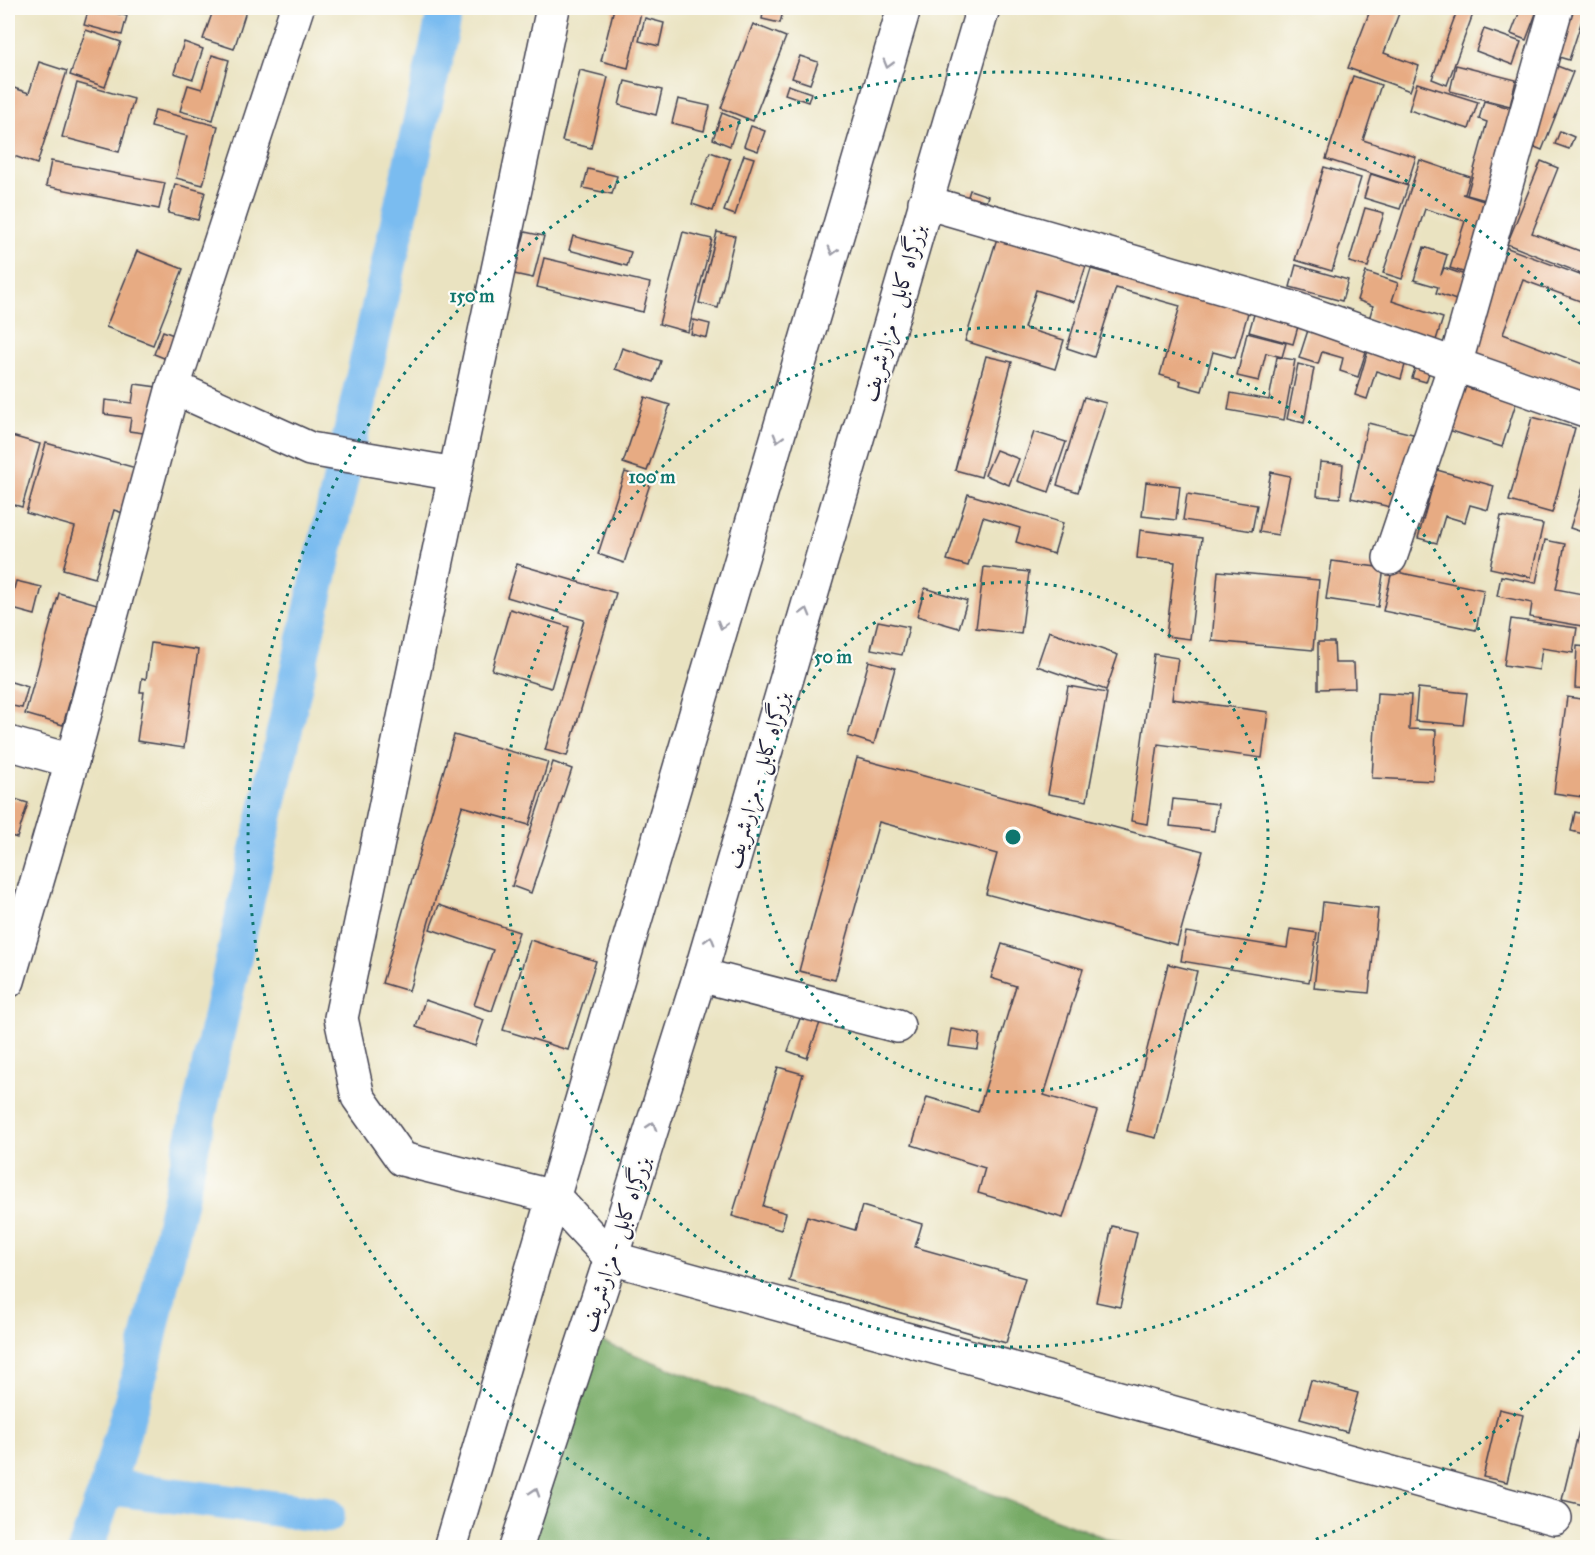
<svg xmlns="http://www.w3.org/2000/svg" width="1595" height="1555" font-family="'IM FELL Great Primer',Amiri,serif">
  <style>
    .forest { fill: #7a6; stroke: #4c6650; stroke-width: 1.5 }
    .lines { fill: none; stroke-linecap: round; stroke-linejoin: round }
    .canal { stroke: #7abcf0; stroke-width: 36 }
    .building { fill: #e7ab83 }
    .street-casing { stroke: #403f4f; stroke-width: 36 }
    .highway-casing { stroke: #403f4f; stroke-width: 36 }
    .street { stroke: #fff; stroke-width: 33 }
    .highway { stroke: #fff; stroke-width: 33 }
    .oneway { stroke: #9c9ca7 }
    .ring { fill: none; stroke: #0f766e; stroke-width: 3; stroke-dasharray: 3 6 }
    .labels { text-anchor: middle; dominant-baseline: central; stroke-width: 4.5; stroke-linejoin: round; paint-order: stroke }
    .street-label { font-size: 22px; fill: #22223b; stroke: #fdfcf7 }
    .centre { fill: #0f766e; stroke: #fdfcf7; stroke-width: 3 }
    .ring-label { font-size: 18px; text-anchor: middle; font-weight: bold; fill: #0f766e; stroke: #fdfcf7; stroke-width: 4.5; stroke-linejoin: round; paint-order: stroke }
  </style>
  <rect width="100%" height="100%" fill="#fdfcf7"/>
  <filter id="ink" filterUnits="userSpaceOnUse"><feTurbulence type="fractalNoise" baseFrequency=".0167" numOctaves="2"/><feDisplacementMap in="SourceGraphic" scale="12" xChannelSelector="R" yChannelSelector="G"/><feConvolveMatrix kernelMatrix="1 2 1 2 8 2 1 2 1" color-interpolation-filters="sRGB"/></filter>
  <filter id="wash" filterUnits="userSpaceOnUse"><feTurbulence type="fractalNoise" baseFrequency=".008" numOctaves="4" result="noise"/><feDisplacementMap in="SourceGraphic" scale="24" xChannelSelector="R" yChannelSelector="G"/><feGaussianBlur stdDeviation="1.35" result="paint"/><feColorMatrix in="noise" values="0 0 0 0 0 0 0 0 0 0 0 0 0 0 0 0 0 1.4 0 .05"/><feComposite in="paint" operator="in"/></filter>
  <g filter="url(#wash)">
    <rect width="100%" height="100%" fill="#eae3c1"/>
    <!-- forest -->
    <path class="forest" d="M574 1331 1128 1547 514 1548Z"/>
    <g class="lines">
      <!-- canal -->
      <g class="canal">
        <path d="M107 1487 327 1515"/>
        <path d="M86 1548 107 1487 144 1359 446 8"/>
      </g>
    </g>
    <g id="blocks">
      <!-- building -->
      <g class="building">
        <path d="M89 8H96L127 16 122 35 84 25Z"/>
        <path d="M214 8H247L234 49 203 39Z"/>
        <path d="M614 8H642L628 68 601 61Z"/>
        <path d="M764 8H784L780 23 762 19Z"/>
        <path d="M1371 8H1401L1384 53 1419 66 1410 91 1348 68Z"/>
        <path d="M1458 8 1473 14 1447 85 1432 79Z"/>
        <path d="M1521 8H1538L1526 40 1511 34Z"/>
        <path d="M1564 8H1586L1569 60 1549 54Z"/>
        <path d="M645 18 664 23 659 46 639 41Z"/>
        <path d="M753 24 786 37 753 121 721 108Z"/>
        <path d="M1484 29 1521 42 1513 65 1476 51Z"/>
        <path d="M86 30 121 42 105 87 70 75Z"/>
        <path d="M184 42 203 49 193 79 174 73Z"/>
        <path d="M212 55 229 60 213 120 180 111 188 85 202 89Z"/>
        <path d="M800 56 818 62 810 84 792 78Z"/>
        <path d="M39 62 67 71 37 164 8 154V86L29 93Z"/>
        <path d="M1456 65 1516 80 1510 106 1450 91Z"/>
        <path d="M1557 66 1573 72 1542 150 1525 143Z"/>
        <path d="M580 70 608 77 591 148 562 141Z"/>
        <path d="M1353 76 1381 85 1363 140 1416 157 1407 185 1326 159Z"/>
        <path d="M625 81 662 90 656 115 619 105Z"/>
        <path d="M77 83 134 99 119 152 62 137Z"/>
        <path d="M1417 83 1478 102 1469 129 1409 110Z"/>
        <path d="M788 85 811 93 808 102 785 94Z"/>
        <path d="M678 99 710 106 704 131 672 123Z"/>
        <path d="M1484 101 1518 110 1493 202 1467 195 1487 122 1479 119Z"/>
        <path d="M155 110 218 126 203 185 176 178 187 136 151 127Z"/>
        <path d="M722 113 739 120 730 146 713 139Z"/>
        <path d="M751 126 765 131 758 151 744 146Z"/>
        <path d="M1560 131 1574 137 1569 149 1555 144Z"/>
        <path d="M710 152 730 159 713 211 692 204Z"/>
        <path d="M744 155 754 158 735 215 724 211Z"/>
        <path d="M1420 160 1470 177 1465 194H1462L1496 205 1473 275 1450 268 1465 221 1425 209 1402 279 1383 273Z"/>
        <path d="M51 161 165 183 159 209 46 186Z"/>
        <path d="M1541 161 1558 168 1532 233 1588 254V276L1507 244Z"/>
        <path d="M1324 167 1361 178 1332 271 1295 260Z"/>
        <path d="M588 169 617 176 612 194 583 188Z"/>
        <path d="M1371 174 1408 186 1400 209 1364 198Z"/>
        <path d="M175 184 205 192 198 220 168 213Z"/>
        <path d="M970 190 988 196 983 211 965 206Z"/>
        <path d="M1365 208 1384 213 1368 267 1349 262Z"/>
        <path d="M525 232 544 236 533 278 514 274Z"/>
        <path d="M683 232 712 239 688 332 659 324Z"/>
        <path d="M717 232 735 236 718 308 699 303Z"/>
        <path d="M998 235 1087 263 1074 302 1036 290 1024 328 1064 340 1055 369 965 341Z"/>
        <path d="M573 236 631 252 627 266 569 250Z"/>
        <path d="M1424 247 1447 255 1441 275 1444 268 1471 277 1462 302 1436 293 1438 287 1414 280Z"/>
        <path d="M1505 247 1588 278V304L1523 280 1503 334 1588 366V397L1465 351Z"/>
        <path d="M137 251 183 269 153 345 106 327Z"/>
        <path d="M544 258 650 283 643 312 537 287Z"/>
        <path d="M1296 265 1348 280 1342 301 1290 287Z"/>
        <path d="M1091 269 1120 277 1122 270 1250 306 1235 358 1213 352 1202 391 1180 385 1181 381 1160 375 1180 306 1116 288 1094 357 1067 348Z"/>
        <path d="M1366 272 1398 283 1392 301 1443 318 1436 340 1369 319 1373 306 1357 300Z"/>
        <path d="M1257 304 1301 316 1293 344 1249 332Z"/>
        <path d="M694 320 710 324 707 338 691 334Z"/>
        <path d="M1309 327 1368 345 1358 377 1340 371 1343 358 1322 352 1318 364 1299 358Z"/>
        <path d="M163 331 184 339 174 362 154 354Z"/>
        <path d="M1247 333 1286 343 1282 357 1266 353 1259 381 1237 376Z"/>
        <path d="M1369 347 1407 358 1401 379 1376 371 1367 399 1355 395Z"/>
        <path d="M622 348 661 361 654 382 615 369Z"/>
        <path d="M986 356 1012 362 981 477 955 470Z"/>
        <path d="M1277 357 1295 360 1284 420 1228 410 1231 393 1269 400Z"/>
        <path d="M1418 360 1432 364 1426 382 1412 378Z"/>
        <path d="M1298 364 1314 368 1304 423 1287 419Z"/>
        <path d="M1453 383 1516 403 1502 447 1439 427Z"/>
        <path d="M135 384 157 387 151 434 129 431 131 418 104 414 105 400 132 403Z"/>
        <path d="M645 397 670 405 647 471 623 463Z"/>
        <path d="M1084 397 1106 403 1078 492 1057 485Z"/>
        <path d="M1532 417 1575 428 1552 513 1509 501Z"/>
        <path d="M1368 423 1413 434 1395 508 1351 498Z"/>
        <path d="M1034 432 1066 442 1049 492 1017 481Z"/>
        <path d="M8 435 40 444 22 507 8 503Z"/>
        <path d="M46 443 136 468 123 513 114 510 95 578 63 569 75 527 26 513Z"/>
        <path d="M996 450 1019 459 1009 485 985 475Z"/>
        <path d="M1320 462 1343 464 1340 498 1317 496Z"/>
        <path d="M1437 470 1494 486 1488 510 1470 505 1465 522 1445 516 1437 543 1418 538Z"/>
        <path d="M625 472 651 481 624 563 598 554Z"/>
        <path d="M1271 472 1290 476 1278 535 1259 532Z"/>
        <path d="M1588 472V534L1570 528Z"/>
        <path d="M1146 482 1180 486 1176 520 1142 516Z"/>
        <path d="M968 494 1063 523 1054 554 1016 542 1020 528 983 517 968 566 947 560Z"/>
        <path d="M1187 494 1257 505 1252 531 1183 520Z"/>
        <path d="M1501 516 1543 524 1531 577 1490 568Z"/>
        <path d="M1140 530 1202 538 1190 639 1166 636 1175 562 1137 558Z"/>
        <path d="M1545 540 1565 544 1556 589 1588 595V627L1530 617 1532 603 1497 596 1501 576 1536 583Z"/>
        <path d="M1332 561 1384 568 1378 607 1326 599Z"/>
        <path d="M517 564 616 593 567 756 545 750 584 620 507 597Z"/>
        <path d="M984 567 1029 572 1021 634 976 628Z"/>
        <path d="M1218 571 1319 580 1313 650 1212 641Z"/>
        <path d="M1392 571 1484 590 1476 630 1383 611Z"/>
        <path d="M16 581 42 587 35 615 9 608Z"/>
        <path d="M925 588 967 601 959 628 917 616Z"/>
        <path d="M59 593 97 604 63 725 25 714Z"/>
        <path d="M510 609 569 627 551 688 492 670Z"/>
        <path d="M1511 619 1577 628 1573 653 1542 648 1539 670 1504 665Z"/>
        <path d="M878 621 909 627 902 655 871 649Z"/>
        <path d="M1049 631 1118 655 1106 690 1037 666Z"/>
        <path d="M1318 642H1334L1335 663H1354L1355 688 1318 689Z"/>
        <path d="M151 643 198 650 184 748 137 741 144 692H140L142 678 146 679Z"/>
        <path d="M1577 646 1588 647V689L1575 688Z"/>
        <path d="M1154 654 1178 658 1172 699 1268 712 1262 758 1158 744 1147 824 1131 821Z"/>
        <path d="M869 661 895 668 874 744 848 736Z"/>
        <path d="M8 681 28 687 22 708 8 705Z"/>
        <path d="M1068 686 1107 693 1087 801 1048 794Z"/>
        <path d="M1418 688 1467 693 1463 725 1415 721Z"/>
        <path d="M1377 693 1411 695 1409 729 1436 730 1434 781 1372 778Z"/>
        <path d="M1567 697 1588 700V756L1582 797 1554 793Z"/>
        <path d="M454 735 548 762 529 825 462 806 409 991 382 983Z"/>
        <path d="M857 758 1203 851 1177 945 986 894 997 854 879 822 835 980 799 971Z"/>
        <path d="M553 762 572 769 531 893 512 886Z"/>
        <path d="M8 797 28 803 17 838 8 835Z"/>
        <path d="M1173 799 1218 804 1214 831 1170 826Z"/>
        <path d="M1575 812 1588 815V835L1571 831Z"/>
        <path d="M1323 902 1378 909 1369 993 1314 988Z"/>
        <path d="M439 905 519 932 492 1011 474 1005 493 950 430 929Z"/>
        <path d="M1290 929 1317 933 1309 982 1181 961 1186 932 1287 948Z"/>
        <path d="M530 940 596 961 568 1050 503 1030Z"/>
        <path d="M1002 944 1083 969 1044 1095 1097 1111 1063 1218 978 1193 985 1168 912 1145 927 1097 978 1112 1016 986 991 978Z"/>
        <path d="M1168 964 1197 971 1156 1138 1127 1131Z"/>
        <path d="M425 1000 484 1020 475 1046 416 1027Z"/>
        <path d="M805 1005 824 1012 807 1058 788 1051Z"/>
        <path d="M951 1029 980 1034 978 1050 948 1046Z"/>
        <path d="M778 1067 803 1074 763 1206 786 1213 781 1230 732 1216Z"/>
        <path d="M862 1206 922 1224 915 1247 1025 1278 1006 1343 789 1281 807 1216 855 1230Z"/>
        <path d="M1112 1226 1137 1232 1120 1307 1096 1302Z"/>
        <path d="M1311 1380 1358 1393 1347 1432 1300 1419Z"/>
        <path d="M1499 1409 1523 1415 1507 1482 1483 1477Z"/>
        <path d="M1580 1426 1588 1428V1506L1562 1500Z"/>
      </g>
    </g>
  </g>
  <g filter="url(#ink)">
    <use href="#blocks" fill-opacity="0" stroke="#403f4f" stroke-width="1.5"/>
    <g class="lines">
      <defs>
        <g id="street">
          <path d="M553 8 341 1018 358 1097 402 1159 554 1197 611 1258 1555 1518"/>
          <path d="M925 202 1293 308 1588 411"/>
          <path d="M173 387 310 449 455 474"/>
          <path d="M1390 558 1455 365 1556 8"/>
          <path d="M8 743 72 761"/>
          <path d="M700 975 898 1026"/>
          <path d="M8 981 72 761 173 387 297 8"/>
        </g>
        <g id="highway">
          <path d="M450 1548 904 8"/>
          <path d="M516 1548 611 1258 700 975 983 8"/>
        </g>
      </defs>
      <!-- street casing -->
      <use href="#street" class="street-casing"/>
      <!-- highway casing -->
      <use href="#highway" class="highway-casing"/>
      <!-- street -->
      <use href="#street" class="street"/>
      <!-- highway -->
      <use href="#highway" class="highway"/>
    </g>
    <!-- one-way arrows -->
    <defs><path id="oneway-chevron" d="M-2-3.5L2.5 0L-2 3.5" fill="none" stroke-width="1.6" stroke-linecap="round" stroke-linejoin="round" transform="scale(1.5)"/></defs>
    <g class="oneway">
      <use href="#oneway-chevron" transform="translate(888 64) rotate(106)"/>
      <use href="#oneway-chevron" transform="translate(833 251) rotate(106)"/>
      <use href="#oneway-chevron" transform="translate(778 438) rotate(106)"/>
      <use href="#oneway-chevron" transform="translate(806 612) rotate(-74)"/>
      <use href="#oneway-chevron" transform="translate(722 625) rotate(106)"/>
      <use href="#oneway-chevron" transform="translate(710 940) rotate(-74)"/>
      <use href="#oneway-chevron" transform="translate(652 1126) rotate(-73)"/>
      <use href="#oneway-chevron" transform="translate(535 1492) rotate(-72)"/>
    </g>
  </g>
  <!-- distance rings -->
  <g class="ring">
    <circle cx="1013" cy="837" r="255"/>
    <circle cx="1013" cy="837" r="510"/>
    <path d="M1586 1344A765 765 0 0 1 1300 1546M726 1546A765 765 0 1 1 1586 330"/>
  </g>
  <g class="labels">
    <!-- street labels -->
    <g class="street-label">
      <text transform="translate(893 313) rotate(-74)">بزرگراه کابل - مزارشریف</text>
      <text transform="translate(757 780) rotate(-74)">بزرگراه کابل - مزارشریف</text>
      <text transform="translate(615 1244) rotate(-72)">بزرگراه کابل - مزارشریف</text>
    </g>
  </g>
  <circle cx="1013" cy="837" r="9" class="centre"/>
  <g class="ring-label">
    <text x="472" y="302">150 m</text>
    <text x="652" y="483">100 m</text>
    <text x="833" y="663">50 m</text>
  </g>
  <!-- margin -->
  <rect width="1595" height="1555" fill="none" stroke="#fdfcf7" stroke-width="30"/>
</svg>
